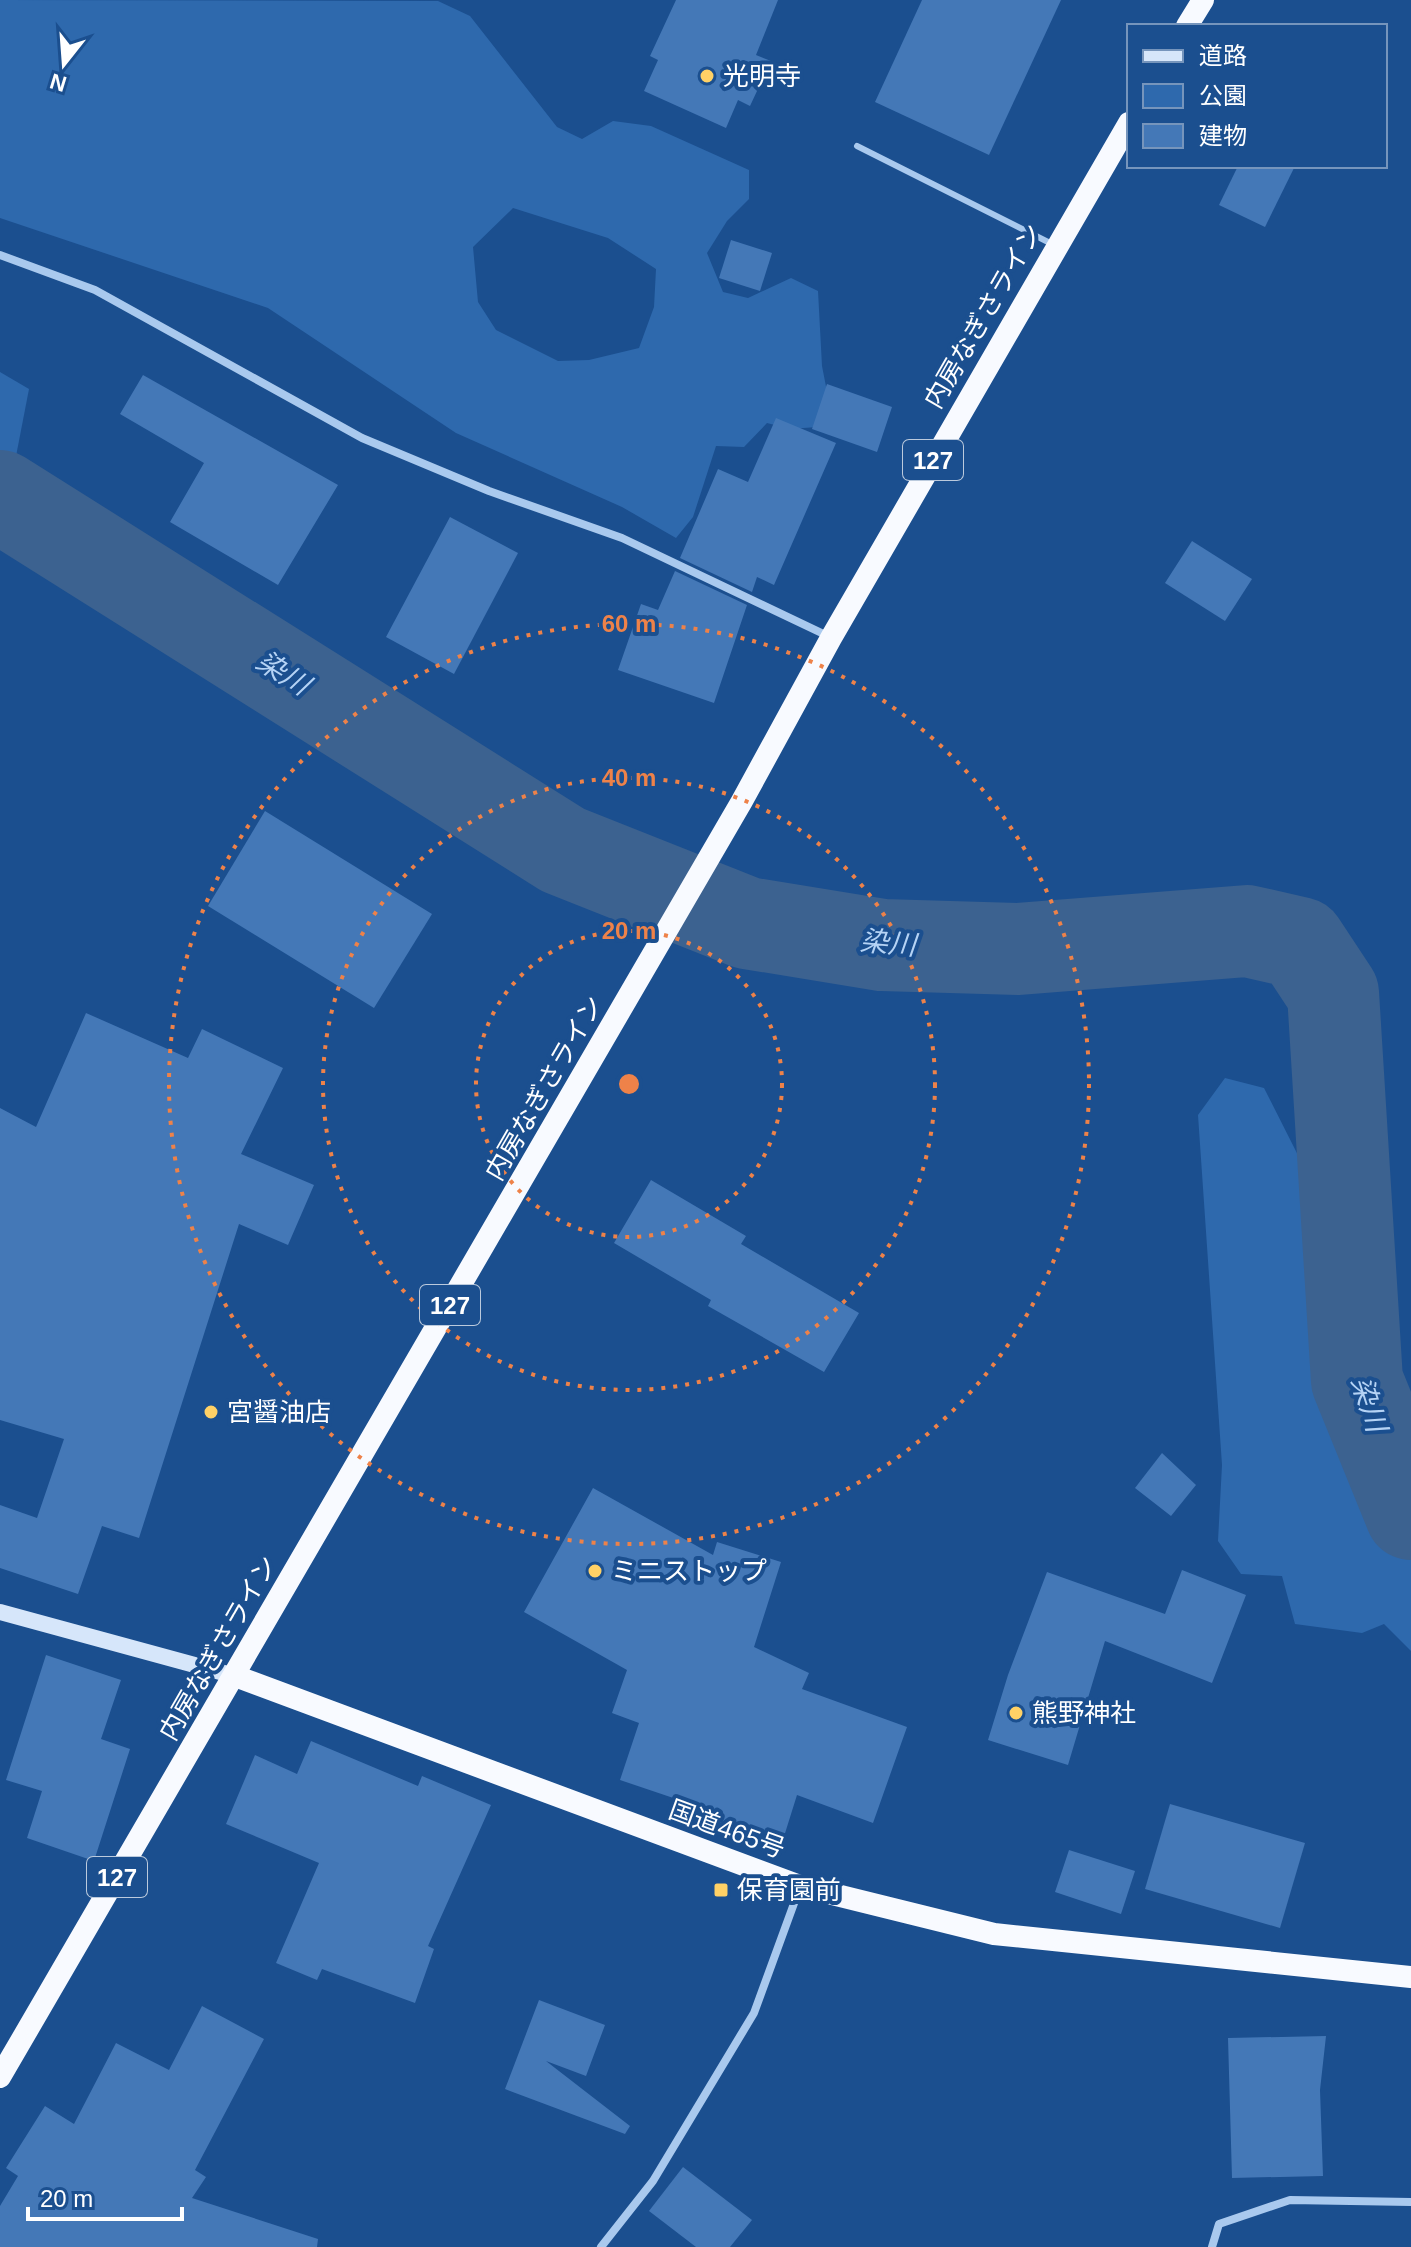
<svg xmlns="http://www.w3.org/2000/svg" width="1411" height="2247" font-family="Helvetica,'Noto Sans JP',sans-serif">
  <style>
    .green { fill: #2e69ad; fill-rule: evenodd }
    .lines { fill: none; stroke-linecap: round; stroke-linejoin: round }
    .river { stroke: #3c6290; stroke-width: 92 }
    .building { fill: #4478b7 }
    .service { stroke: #a9c9ee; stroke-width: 6 }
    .minor { stroke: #a9c9ee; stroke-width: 8 }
    .secondary { stroke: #d6e6fa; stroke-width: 16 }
    .trunk { stroke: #f8faff; stroke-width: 22 }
    .ring { fill: none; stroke: #ee8249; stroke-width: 4; stroke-dasharray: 4 8 }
    .poi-dot { fill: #ffd166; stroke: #1b4f8f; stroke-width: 3 }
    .labels { text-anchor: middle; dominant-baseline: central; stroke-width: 8; stroke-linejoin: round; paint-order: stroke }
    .shield { fill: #1b4f8f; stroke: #bbcadd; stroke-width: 2 }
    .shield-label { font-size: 24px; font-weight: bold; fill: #fff }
    .poi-label { font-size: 26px; fill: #fff; stroke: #1b4f8f; text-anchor: start }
    .street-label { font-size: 26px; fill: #fff; stroke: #1b4f8f }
    .water-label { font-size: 28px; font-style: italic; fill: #b5d3f5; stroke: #1b4f8f }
    .centre { fill: #ee8249; stroke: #1b4f8f; stroke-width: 4 }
    .ring-label { font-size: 24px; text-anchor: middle; font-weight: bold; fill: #ee8249; stroke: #1b4f8f; stroke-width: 8; stroke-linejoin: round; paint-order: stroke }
  </style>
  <rect width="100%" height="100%" fill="#1b4f8f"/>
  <!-- green -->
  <g class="green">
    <path d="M0 0 438 1 470 16 557 127 582 139 613 121 651 126 749 170V199L727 221 707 253 723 292 748 298 791 278 818 291 822 366 831 412 817 427 790 429 767 423 744 447 716 446 693 517 676 538 622 507 456 433 268 308 0 218ZM513 208 608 238 656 269 654 307 639 348 589 360 558 361 496 330 478 302 473 247Z"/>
    <path d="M0 372 29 389 0 539Z"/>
    <path d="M1225 1078 1264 1088 1310 1179 1380 1377 1411 1452V1651L1384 1624 1362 1633 1295 1624 1282 1576 1241 1574 1218 1541 1222 1465 1198 1115Z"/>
  </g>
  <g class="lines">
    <!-- river -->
    <path class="river" d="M0 496 563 850 747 923 882 945 1019 949 1247 931 1300 943 1333 993 1357 1381 1411 1514"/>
  </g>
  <!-- building -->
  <g class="building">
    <path d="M676 0H778L756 55 771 61 750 106 738 100 726 128 644 91 658 60 650 56Z"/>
    <path d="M922 0H1061L989 155 875 102Z"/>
    <path d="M1238 166H1295L1265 227 1219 205Z"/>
    <path d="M731 240 772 253 760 291 719 278Z"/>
    <path d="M143 375 338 485 278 585 170 522 204 463 120 414Z"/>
    <path d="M827 384 892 407 877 452 812 429Z"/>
    <path d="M776 418 836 443 774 585 757 577 752 592 680 558 718 469 748 482Z"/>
    <path d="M450 517 518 553 454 674 386 637Z"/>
    <path d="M1192 541 1252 579 1225 621 1165 583Z"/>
    <path d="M675 571 747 605 714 703 618 670 641 604 658 610Z"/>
    <path d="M265 811 432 914 374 1008 208 906Z"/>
    <path d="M86 1013 188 1058 202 1029 283 1068 241 1154 314 1185 288 1245 239 1224 139 1538 102 1526 78 1594 0 1568V1505L37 1518 64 1439 0 1420V1108L36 1127Z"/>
    <path d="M651 1180 746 1236 741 1244 859 1313 824 1372 708 1306 711 1300 614 1243Z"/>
    <path d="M1162 1453 1196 1485 1171 1516 1135 1488Z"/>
    <path d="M593 1488 713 1555 717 1542 781 1562 754 1647 809 1673 802 1689 907 1727 873 1823 797 1795 781 1846 696 1818 700 1807 620 1780 639 1723 612 1713 627 1670 524 1612Z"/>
    <path d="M1182 1570 1246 1595 1212 1683 1105 1641 1068 1765 988 1740 1008 1675 1047 1572 1165 1614Z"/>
    <path d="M46 1655 121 1680 101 1739 130 1749 94 1861 27 1838 42 1791 6 1780Z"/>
    <path d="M311 1741 418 1786 422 1776 491 1805 428 1946 434 1949 415 2003 322 1969 317 1980 276 1963 319 1863 226 1824 255 1755 297 1774Z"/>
    <path d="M1170 1804 1305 1843 1280 1928 1145 1889Z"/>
    <path d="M1069 1850 1135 1871 1121 1914 1055 1892Z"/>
    <path d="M539 2000 605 2025 586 2076 546 2061 630 2126 625 2134 505 2089Z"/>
    <path d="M202 2006 264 2039 195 2170 206 2177 192 2198 318 2239 317 2247H0V2206L18 2176 6 2168 45 2106 74 2124 116 2043 169 2070Z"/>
    <path d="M1326 2036 1320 2090 1323 2176 1232 2178 1228 2038Z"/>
    <path d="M683 2167 752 2220 730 2247H696L649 2211Z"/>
  </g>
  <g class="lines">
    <!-- service -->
    <path class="service" d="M857 146 1052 244"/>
    <!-- minor -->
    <g class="minor">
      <path d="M0 255 95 290 362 438 489 491 622 538 830 637"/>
      <path d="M601 2247 653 2181 754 2013 800 1887"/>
      <path d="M1212 2247 1219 2224 1290 2200 1411 2202"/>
    </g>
    <!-- secondary -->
    <path class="secondary" d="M0 1612 235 1676"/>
    <!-- trunk -->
    <g class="trunk">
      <path d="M1187 26 1203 0"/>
      <path d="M235 1676 800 1886 994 1934 1411 1977"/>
      <path d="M0 2077 742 801 831 638 1129 123"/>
    </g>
  </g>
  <!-- distance rings -->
  <g class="ring">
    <circle cx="629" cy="1084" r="153"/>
    <circle cx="629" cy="1084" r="306"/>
    <circle cx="629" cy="1084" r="460"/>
  </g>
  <!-- markers -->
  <g class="poi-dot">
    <circle cx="707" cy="76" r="8"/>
    <circle cx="211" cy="1412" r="8"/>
    <circle cx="595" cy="1571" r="8"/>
    <circle cx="1016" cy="1713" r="8"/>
    <rect x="713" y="1882" width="16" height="16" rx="4"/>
  </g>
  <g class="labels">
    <!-- shield labels -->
    <g class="shield">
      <rect x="903" y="440" width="60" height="40" rx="6"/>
      <rect x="420" y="1285" width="60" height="40" rx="6"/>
      <rect x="87" y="1857" width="60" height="40" rx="6"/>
    </g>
    <g class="shield-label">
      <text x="933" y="460">127</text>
      <text x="450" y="1305">127</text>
      <text x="117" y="1877">127</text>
    </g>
    <!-- poi labels -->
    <g class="poi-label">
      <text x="723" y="76">光明寺</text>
      <text x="227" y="1412">宮醤油店</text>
      <text x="611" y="1571">ミニストップ</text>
      <text x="1032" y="1713">熊野神社</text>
      <text x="737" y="1890">保育園前</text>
    </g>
    <!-- street labels -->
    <g class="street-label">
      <text transform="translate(983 316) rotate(-60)">内房なぎさライン</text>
      <text transform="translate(544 1088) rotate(-60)">内房なぎさライン</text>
      <text transform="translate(218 1648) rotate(-60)">内房なぎさライン</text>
      <text transform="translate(727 1829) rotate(20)">国道465号</text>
    </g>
    <!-- water labels -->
    <g class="water-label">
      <text transform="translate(283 673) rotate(32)">染川</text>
      <text transform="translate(888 943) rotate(5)">染川</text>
      <text transform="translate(1369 1404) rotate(72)">染川</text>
    </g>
  </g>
  <circle cx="629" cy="1084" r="12" class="centre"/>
  <g class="ring-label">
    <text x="629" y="632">60 m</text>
    <text x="629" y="786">40 m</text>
    <text x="629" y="939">20 m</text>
  </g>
  <!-- legend -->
  <rect x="1127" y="24" width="260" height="144" fill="#1b4f8f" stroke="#7695bc" stroke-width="2"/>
  <rect x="1143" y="50" width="40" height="12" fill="#d6e6fa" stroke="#7695bc" stroke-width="2"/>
  <text x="1199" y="64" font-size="24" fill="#ffffff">道路</text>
  <rect x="1143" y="84" width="40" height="24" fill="#2e69ad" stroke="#7695bc" stroke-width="2"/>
  <text x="1199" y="104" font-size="24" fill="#ffffff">公園</text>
  <rect x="1143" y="124" width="40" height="24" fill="#4478b7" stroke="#7695bc" stroke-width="2"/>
  <text x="1199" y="144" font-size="24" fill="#ffffff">建物</text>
  <!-- north arrow -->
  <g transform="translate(64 64) rotate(197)" stroke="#1b4f8f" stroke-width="6" paint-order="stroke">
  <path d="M0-6L14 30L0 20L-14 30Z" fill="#ffffff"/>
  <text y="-12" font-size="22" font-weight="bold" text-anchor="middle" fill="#ffffff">N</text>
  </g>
  <!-- scale -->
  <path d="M28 2207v12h154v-12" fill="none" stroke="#ffffff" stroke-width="4"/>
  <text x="40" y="2207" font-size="24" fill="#ffffff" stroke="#1b4f8f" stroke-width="6" paint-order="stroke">20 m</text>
</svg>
